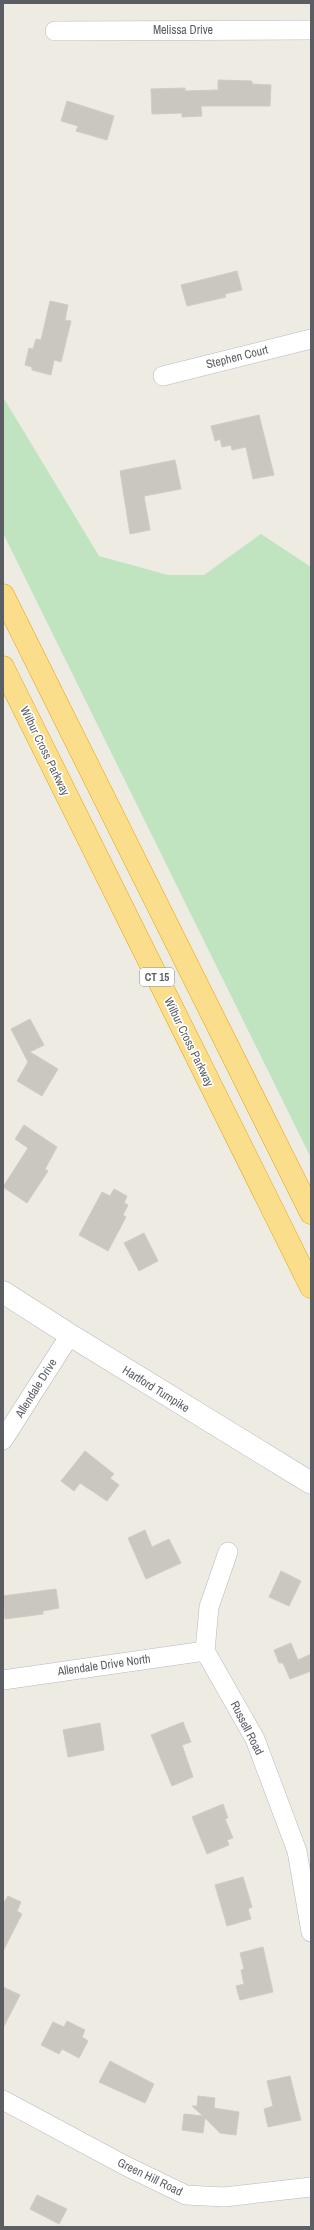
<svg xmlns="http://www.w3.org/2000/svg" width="314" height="2230" font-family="'Archivo Narrow',sans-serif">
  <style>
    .green { fill: #bfe4bf }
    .building { fill: #cac7c1; stroke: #d2ccc1 }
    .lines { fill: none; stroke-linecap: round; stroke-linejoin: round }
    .minor-casing { stroke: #b7babe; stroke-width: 20 }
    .secondary-casing { stroke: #b6b9be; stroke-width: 23 }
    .motorway-casing { stroke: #eba105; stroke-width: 23 }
    .minor { stroke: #fff; stroke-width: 19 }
    .secondary { stroke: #fff; stroke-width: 22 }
    .motorway { stroke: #fbde8c; stroke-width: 22 }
    .labels { text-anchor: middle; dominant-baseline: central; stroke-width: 3.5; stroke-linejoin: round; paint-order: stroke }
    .shield { fill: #fff; stroke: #8c8e92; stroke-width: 1 }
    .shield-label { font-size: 11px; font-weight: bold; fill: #5a5e63 }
    .street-label { font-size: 12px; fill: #5a5e63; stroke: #fff }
  </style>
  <rect width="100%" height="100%" fill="#edebe2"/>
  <!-- green -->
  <path class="green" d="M3 397 99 556 168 575H204L261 534 311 567V1158L3 533Z"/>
  <!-- building -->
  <g class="building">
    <path d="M218 80 252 81V84L271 85 270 106H201L202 116 182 117V113L152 114 151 89 185 88V91L218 90Z"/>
    <path d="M67 101 114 116 107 140 76 131 78 126 61 121Z"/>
    <path d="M237 271 242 290 225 294 226 297 187 306 181 285Z"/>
    <path d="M50 301 68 305 65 320 71 321 61 362 54 360 51 375 32 370V367L25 365 29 348 33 349 36 339 41 340Z"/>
    <path d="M259 415 274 475 253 479 246 447 232 450 231 445 222 447 220 439 215 441 211 426Z"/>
    <path d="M175 460 181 489 144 496 150 530 130 534 120 471Z"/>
    <path d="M30 1019 44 1045 30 1052 58 1069 42 1096 17 1081 28 1062 11 1029Z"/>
    <path d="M24 1125 57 1147 45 1169 48 1171 27 1203 3 1187 28 1148 15 1139Z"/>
    <path d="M114 1189 127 1196 124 1203 128 1205 123 1215 126 1217 108 1251 79 1235 102 1192 110 1196Z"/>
    <path d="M144 1233 158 1261 139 1271 124 1243Z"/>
    <path d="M85 1451 114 1474 110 1478 119 1485 107 1501 80 1483 74 1491 61 1481Z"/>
    <path d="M145 1530 152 1547 169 1539 181 1563 146 1579 128 1538Z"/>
    <path d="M281 1571 301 1581 289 1606 269 1597Z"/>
    <path d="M56 1589 59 1608 43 1611V1614L5 1619 3 1596Z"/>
    <path d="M291 1643 298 1660 311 1654V1671L290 1679 283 1663H279L274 1650Z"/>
    <path d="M183 1722 191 1742 182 1745 193 1777 172 1786 151 1735Z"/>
    <path d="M100 1723 104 1750 68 1757 63 1730Z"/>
    <path d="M223 1804 228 1818 225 1819 233 1838 227 1840 229 1845 207 1854 192 1817Z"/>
    <path d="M243 1877 252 1907 248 1909 251 1919 227 1926 215 1885Z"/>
    <path d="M8 1896 21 1902 17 1911 22 1914 3 1951V1904Z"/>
    <path d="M263 1947 273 1992 240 2000 236 1986 244 1984 241 1970 244 1969 240 1953Z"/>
    <path d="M3 1987 20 1995 3 2028Z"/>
    <path d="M67 2021 85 2030 82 2037 88 2041 79 2058 62 2049 59 2054 41 2045 53 2022 64 2027Z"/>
    <path d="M110 2061 154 2084 145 2103 99 2082Z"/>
    <path d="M290 2076 301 2120 268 2127 264 2109 273 2106 267 2081Z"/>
    <path d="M198 2096 215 2098 214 2108 239 2112 236 2135 220 2133 205 2118 203 2133 182 2130 184 2114 203 2116 192 2106H197Z"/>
    <path d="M37 2195 67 2209 59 2224 30 2209Z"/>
  </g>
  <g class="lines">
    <defs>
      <g id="minor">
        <path d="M55 31 311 30"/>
        <path d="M163 376 311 339"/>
        <path d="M3 1440 70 1335"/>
        <path d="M228 1552 209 1607 205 1651 255 1739 297 1851 311 1932"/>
        <path d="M3 1680 205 1651"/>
        <path d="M3 2100 126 2166 186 2195 224 2197 311 2187"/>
      </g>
      <path id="secondary" d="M3 1292 70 1335 311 1483"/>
      <g id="motorway">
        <path d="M3 595 311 1213"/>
        <path d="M3 667 311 1287"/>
      </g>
    </defs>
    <!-- minor casing -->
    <use href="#minor" class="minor-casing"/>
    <!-- secondary casing -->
    <use href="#secondary" class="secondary-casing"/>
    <!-- motorway casing -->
    <use href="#motorway" class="motorway-casing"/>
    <!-- minor -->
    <use href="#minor" class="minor"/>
    <!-- secondary -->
    <use href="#secondary" class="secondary"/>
    <!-- motorway -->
    <use href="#motorway" class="motorway"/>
  </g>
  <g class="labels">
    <!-- shield labels -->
    <rect class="shield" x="140" y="968" width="34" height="18" rx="3"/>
    <g class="shield-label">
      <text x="157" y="977">CT 15</text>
    </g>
    <!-- street labels -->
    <g class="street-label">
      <text x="183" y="30">Melissa Drive</text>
      <text transform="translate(237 357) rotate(-14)">Stephen Court</text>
      <text transform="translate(45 751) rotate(64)">Wilbur Cross Parkway</text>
      <text transform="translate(189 1042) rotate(64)">Wilbur Cross Parkway</text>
      <text transform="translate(36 1388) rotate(-58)">Allendale Drive</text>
      <text transform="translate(156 1389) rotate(32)">Hartford Turnpike</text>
      <text transform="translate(104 1665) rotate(-8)">Allendale Drive North</text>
      <text transform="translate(247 1728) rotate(63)">Russell Road</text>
      <text transform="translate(150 2177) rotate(26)">Green Hill Road</text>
    </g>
  </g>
  <!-- border -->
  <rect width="314" height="2230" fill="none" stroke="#5a5e63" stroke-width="8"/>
</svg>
